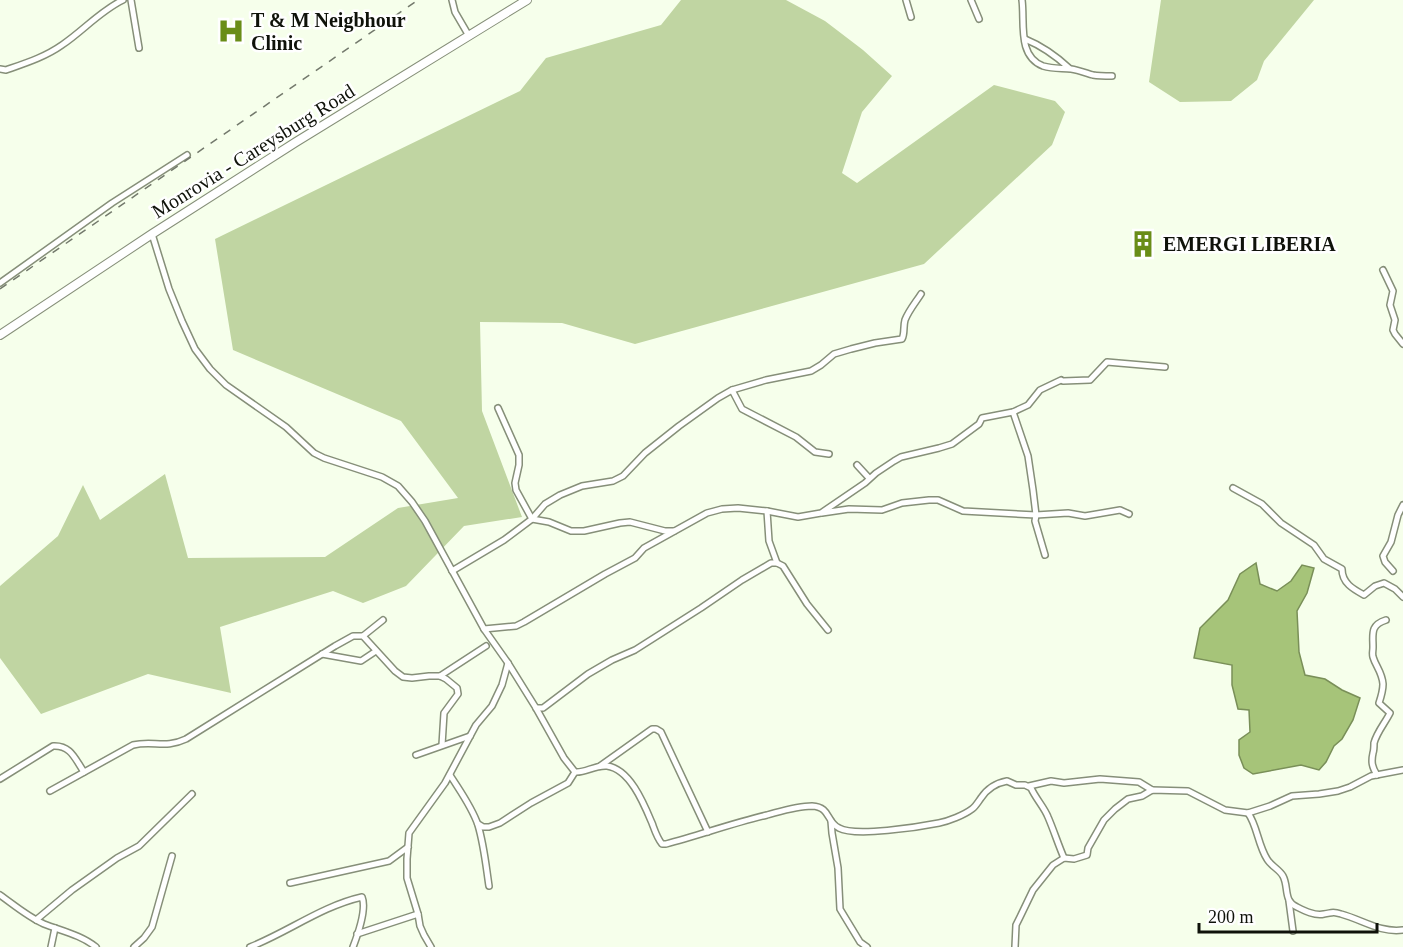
<svg xmlns="http://www.w3.org/2000/svg" width="1403" height="947" font-family="'Times New Roman',serif">
  <style>
    .green { fill: #c0d5a2 }
    .water { fill: #a6c479; stroke: #798f58; stroke-width: 1.5 }
    .lines { fill: none; stroke-linecap: round; stroke-linejoin: round }
    .minor-casing { stroke: #868f79; stroke-width: 8 }
    .secondary-casing { stroke: #868f79; stroke-width: 10 }
    .minor { stroke: #fff; stroke-width: 5 }
    .secondary { stroke: #fff; stroke-width: 8 }
    .rail { stroke: #73796c; stroke-width: 1.5; stroke-dasharray: 8 8; stroke-linecap: butt }
    .labels { text-anchor: middle; dominant-baseline: central; stroke-width: 5; stroke-linejoin: round; paint-order: stroke }
    .poi-label { font-size: 20px; font-weight: bold; fill: #0f120a; stroke: #fff; text-anchor: start }
    .street-label { font-size: 20px; fill: #0f120a; stroke: #fff }
  </style>
  <rect width="100%" height="100%" fill="#f6ffeb"/>
  <!-- green -->
  <g class="green">
    <path d="M681 0H786L825 21 863 50 892 76 862 112 842 173 857 183 994 85 1055 101 1065 112 1052 145 924 264 635 344 562 323 480 322 482 411 522 517 464 526 406 586 363 603 333 591 220 627 231 693 148 674 41 714 0 658V586L58 536 83 485 100 520 165 474 188 558 325 557 398 508 458 498 401 421 233 350 215 239 520 91 546 58 661 25Z"/>
    <path d="M1161 0H1314L1264 61 1257 80 1231 101 1180 102 1149 82Z"/>
  </g>
  <!-- water -->
  <path class="water" d="M1256 563 1260 584 1277 591 1291 581 1302 565 1314 568 1307 593 1297 611 1299 652 1305 675 1325 679 1342 690 1360 698 1353 720 1342 739 1334 746 1326 762 1319 770 1301 765 1253 774 1244 768 1239 755V740L1250 732 1249 710 1238 709 1232 685V665L1194 658 1200 628 1228 600 1240 574Z"/>
  <g class="lines">
    <defs>
      <g id="minor">
        <path d="M131 0 139 48"/>
        <path d="M452 0 455 12 469 36"/>
        <path d="M906 0 911 17"/>
        <path d="M971 0 979 19"/>
        <path d="M1022 0C1025 22 1017 56 1043 66 1053 69 1062 68 1071 69 1078 70 1086 73 1093 75 1099 76 1106 76 1112 76"/>
        <path d="M1025 39C1042 46 1055 55 1069 68"/>
        <path d="M0 69 6 70C26 63 45 57 62 45 83 31 100 11 123 0"/>
        <path d="M152 234 169 289 182 321 195 349 210 369 226 385 286 427 314 453 324 458 382 477 398 486 412 502 425 521 484 629 508 663 536 708 564 758 575 772C586 773 594 765 607 766 630 769 644 804 652 823 655 831 657 838 662 844H666C700 835 733 823 767 815 782 811 797 806 812 806 831 807 826 822 839 828 855 837 919 827 939 823 949 821 964 815 972 809 976 806 978 802 981 798 987 789 996 783 1007 781L1016 785H1025L1031 788C1036 799 1044 807 1048 817 1054 831 1058 844 1064 858"/>
        <path d="M1383 270 1393 291 1390 305 1395 320 1393 330 1395 334 1403 344"/>
        <path d="M0 283 112 203 187 155"/>
        <path d="M1063 381 1090 380 1107 362 1165 367"/>
        <path d="M732 390 742 409 796 437 815 452 829 454"/>
        <path d="M498 408 519 455V465L515 483 516 490 532 519 549 522 571 531H584L620 523 630 522 665 531H674"/>
        <path d="M1013 412 1028 456 1033 490 1036 515 1035 521 1045 555"/>
        <path d="M857 465 869 478"/>
        <path d="M1233 488 1262 504 1281 523 1314 545 1324 559 1342 569C1342 583 1353 589 1364 595L1375 586 1384 583 1395 589 1403 597"/>
        <path d="M767 511 769 541 777 563"/>
        <path d="M822 513 849 509 882 510 902 503 929 500H938L963 511 1036 515 1068 513 1085 516 1120 510 1129 514"/>
        <path d="M452 571 504 540 532 519 545 504 560 495 582 486 613 481 623 476 645 453 679 426 718 398 732 390 766 380 811 371 821 365 834 354 851 349 875 343 902 339C905 333 903 327 905 320 909 310 916 302 921 294"/>
        <path d="M1393 571 1385 562 1383 556 1391 542 1398 515 1403 505"/>
        <path d="M484 629 516 626 524 622 605 574 635 558 644 548 707 513 722 509 738 508 767 511 798 517 821 513 865 483 876 473 894 461 901 457 939 448 952 444 979 424 982 418 1013 412 1028 405 1040 390 1061 380"/>
        <path d="M363 636 383 620"/>
        <path d="M322 654 361 661 376 651"/>
        <path d="M440 676 486 646"/>
        <path d="M536 708H543L547 705 588 674 612 660 635 650 701 608 742 580 771 563H777L783 566 807 604 828 630"/>
        <path d="M416 755 470 736"/>
        <path d="M600 766 652 729H656L661 732 708 832"/>
        <path d="M450 775C460 791 472 807 478 825 484 845 486 866 489 886"/>
        <path d="M1377 775C1372 767 1371 762 1373 753 1374 750 1374 746 1374 743 1377 732 1385 723 1390 713L1379 703C1381 697 1383 691 1383 684 1382 672 1376 667 1373 657 1372 653 1373 652 1373 647 1373 634 1370 625 1386 620"/>
        <path d="M0 779 53 746C71 745 75 759 84 772"/>
        <path d="M1029 786 1051 781 1064 783 1100 779 1139 782 1152 790"/>
        <path d="M50 791 133 745C153 740 165 749 186 739L335 646 353 636H363L395 671 403 677 412 678 429 676H440L446 679 457 688 458 694 444 713 442 745"/>
        <path d="M1248 813C1257 825 1258 845 1267 859 1271 866 1279 869 1283 876 1289 887 1283 901 1297 907 1305 911 1315 916 1324 914 1332 913 1332 911 1341 914 1363 920 1380 933 1403 930"/>
        <path d="M831 821 832 833 838 868 840 909 860 942 867 947"/>
        <path d="M478 824 483 827H489L500 823 531 803 568 783 575 772"/>
        <path d="M290 883 389 861 408 847"/>
        <path d="M0 895C14 905 28 917 44 924 62 931 81 935 96 947"/>
        <path d="M1289 901 1293 931"/>
        <path d="M36 920 72 890 117 858 139 846 192 794"/>
        <path d="M357 934 418 914"/>
        <path d="M51 947 55 928"/>
        <path d="M134 947 144 938 152 927 172 856"/>
        <path d="M250 947C288 932 322 906 362 897 367 909 358 934 353 947"/>
        <path d="M431 947 424 935 420 926 418 914 407 878V859L409 833 445 783 476 725 492 706 502 685 508 663"/>
        <path d="M1015 947 1016 925 1020 917 1033 890 1053 865 1064 858 1074 859 1087 855 1088 848 1104 820 1115 809 1128 799 1142 796 1152 790 1188 791 1225 810 1248 813 1270 806 1292 796 1319 794 1338 791 1350 787 1371 776 1403 770"/>
      </g>
      <path id="secondary" d="M0 335 152 234 296 142 527 0"/>
    </defs>
    <!-- minor casing -->
    <use href="#minor" class="minor-casing"/>
    <!-- secondary casing -->
    <use href="#secondary" class="secondary-casing"/>
    <!-- minor -->
    <use href="#minor" class="minor"/>
    <!-- secondary -->
    <use href="#secondary" class="secondary"/>
    <!-- rail -->
    <path class="rail" d="M0 289 418 0"/>
  </g>
  <!-- icons -->
  <defs>
    <symbol id="hospital-bare" viewBox="-9 -9 18 18"><path d="M-5-5h3v3.5h4V-5h3V5h-3V1.5h-4V5h-3Z" fill="#698d17" stroke="#fff" stroke-width="2.5" paint-order="stroke"/></symbol>
    <symbol id="building-bare" viewBox="-9 -9 18 18"><path d="M-4-6H4V6H1V3H-1V6H-4ZM-2.5-4.3h1.7v1.8h-1.7ZM.8-4.3h1.7v1.8H.8ZM-2.5-1h1.7V.8h-1.7ZM.8-1h1.7V.8H.8Z" fill="#698d17" stroke="#fff" stroke-width="2.5" paint-order="stroke"/></symbol>
  </defs>
  <g fill-rule="evenodd">
    <use href="#hospital-bare" x="212" y="12" width="38" height="38"/>
    <use href="#building-bare" x="1124" y="225" width="38" height="38"/>
  </g>
  <g class="labels">
    <!-- poi labels -->
    <g class="poi-label">
      <text x="251" y="20">T &amp; M Neigbhour<tspan x="251" dy="23">Clinic</tspan></text>
      <text x="1163" y="244">EMERGI LIBERIA</text>
    </g>
    <!-- street labels -->
    <g class="street-label">
      <text transform="translate(253 151) rotate(-32)">Monrovia - Careysburg Road</text>
    </g>
  </g>
  <!-- scale -->
  <path d="M1199 923v9h178v-9" fill="none" stroke="#0f120a" stroke-width="3"/>
  <text x="1208" y="923" font-size="18" fill="#0f120a" stroke="#ffffff" stroke-width="4.5" paint-order="stroke">200 m</text>
</svg>
